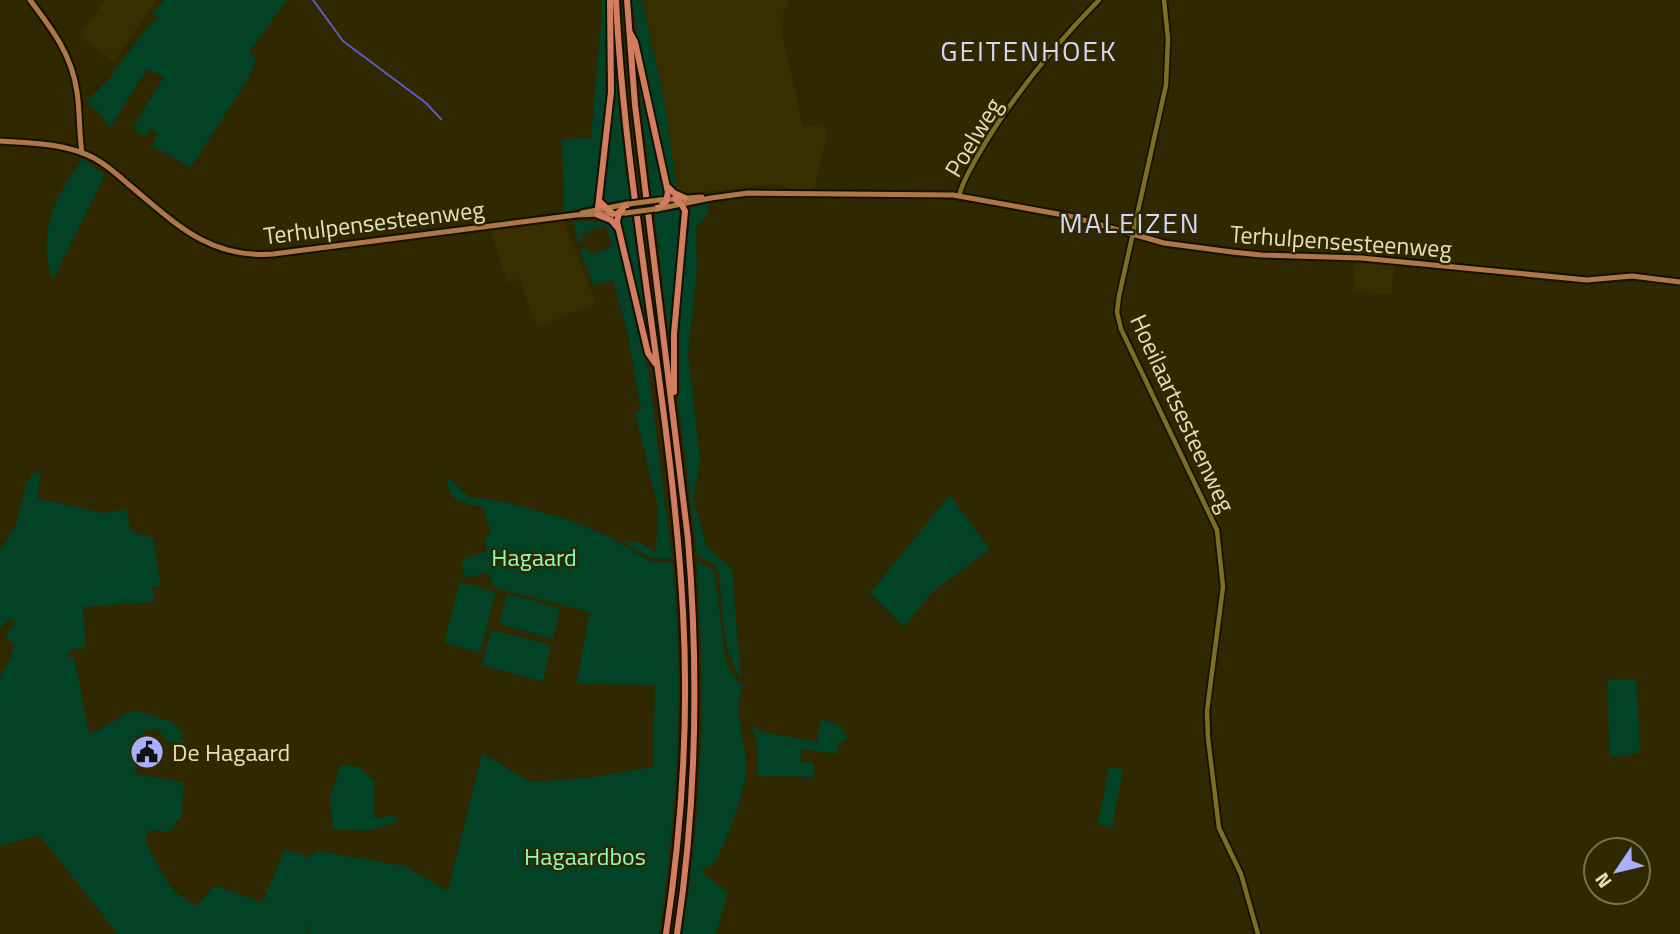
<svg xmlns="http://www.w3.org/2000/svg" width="1680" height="934" font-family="'Titillium Web',sans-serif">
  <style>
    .built { fill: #372f00 }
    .green { fill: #024227 }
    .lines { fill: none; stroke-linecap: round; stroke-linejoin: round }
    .stream { stroke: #5c5fbe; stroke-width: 2 }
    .minor-casing { stroke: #151100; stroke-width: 8 }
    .major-casing { stroke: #151100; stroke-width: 9 }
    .highway-casing { stroke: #151100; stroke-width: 10 }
    .minor { stroke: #7e6f20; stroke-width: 4.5 }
    .major { stroke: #b07746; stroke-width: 5 }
    .highway { stroke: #d27c60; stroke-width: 6 }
    .major-bridge-casing { stroke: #151100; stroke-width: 9; stroke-linecap: butt }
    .major-bridge { stroke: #b07746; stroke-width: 5 }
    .labels { text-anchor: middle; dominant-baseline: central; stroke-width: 5; stroke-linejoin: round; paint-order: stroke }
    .street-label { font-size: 24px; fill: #e7e0bb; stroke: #302800 }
    .park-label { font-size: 24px; fill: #88ffbf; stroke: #302800 }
    .poi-label { font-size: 24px; fill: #e7e0bb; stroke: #302800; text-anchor: start }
    .quarter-label { font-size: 28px; letter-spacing: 2px; fill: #d4d8f5; stroke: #302800 }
  </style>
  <rect width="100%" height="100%" fill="#302800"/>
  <!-- built -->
  <g class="built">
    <path d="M105 0H157L114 61 79 37Z"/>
    <path d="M642 0H790L780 22 803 127 822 124 828 132 814 189H790L780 184 705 192H677L665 105Z"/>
    <path d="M563 220 596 303 537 327 519 279 507 283 490 230Z"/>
    <path d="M1355 261 1394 265 1392 295 1353 291Z"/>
  </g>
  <!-- green -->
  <g class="green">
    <path d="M164 0H287L249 52 256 58 249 77 191 168 152 145 158 133 151 129 145 137 133 128 164 77 147 69 110 128 103 117 86 101 109 79 145 30 158 18 153 14Z"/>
    <path d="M601 0H609V89L598 200 595 205 564 212 562 140 591 137 602 14Z"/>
    <path d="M632 0H642L665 105 677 192 671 187 647 91Z"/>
    <path d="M638 76 666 194 665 196 652 198Z"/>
    <path d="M614 84H617L625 166 631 200 604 203Z"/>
    <path d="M83 159 105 175 53 280C36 236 55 193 83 159Z"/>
    <path d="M709 202 707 215 696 228 697 269 688 353 700 459 693 500 707 547 732 569 741 678C723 659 722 602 719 575L714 563 697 556 676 381 675 356 687 214 689 209Z"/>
    <path d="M681 209 672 335H669L654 212Z"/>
    <path d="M632 215 646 322H643L618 217Z"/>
    <path d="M573 221H599L609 224 611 222 614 227 646 353 672 558C652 563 639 552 623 541L640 542 656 553 658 507 635 412 641 409 627 330 614 282 611 280 594 286 580 250 586 247 590 255 613 245 605 225 581 234 584 241 579 243Z"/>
    <path d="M41 471 37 498 103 513 126 509 131 532 153 538 161 586 152 587 155 600 152 602 83 607 86 648 72 649 67 654 68 657H73L75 660 89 735 134 710 173 722 183 734 180 738 185 742 184 745 168 742 156 728 144 731 135 774 184 782 181 816 170 832 149 830 145 839C158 866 168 894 197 906L214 885 262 903 285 849 308 857 318 851 404 866 448 891 482 753 530 782 588 778 653 767 655 685 576 684 590 612 495 588 488 572 467 578 461 565 465 559 487 551 485 538 491 534 482 506 470 505 453 498 445 478H448L470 497 506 502 563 518 608 536 650 561 673 563C684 689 678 809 659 934H309L306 922 307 934H118L39 835 0 846V677L13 655 11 651 15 645 5 637 16 622 10 618 0 629V551L16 525 26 486 31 475Z"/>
    <path d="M950 495 990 549 933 591 904 627 870 593Z"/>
    <path d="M697 561 714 570 726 663 733 676 743 686C730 716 748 742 746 772 745 790 724 852 712 865 711 866 704 869 702 869L705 875 728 892 716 934H682C689 890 695 846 698 801 704 721 702 641 697 561Z"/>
    <path d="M460 582 496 592 480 653 444 642Z"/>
    <path d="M507 594 560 608 553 639 499 624Z"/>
    <path d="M491 630 551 645 543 682 482 665Z"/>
    <path d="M1608 679 1636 680 1640 753 1609 758Z"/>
    <path d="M821 718 841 727 848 740 839 742 838 754 802 749 800 762 814 763V777L758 776V746L752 726 757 727 758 731 817 742Z"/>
    <path d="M341 765 360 767 375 782 373 798 375 818 396 815 397 822 368 831 333 829 330 798Z"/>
    <path d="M1109 767 1123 770 1112 829 1098 824Z"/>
  </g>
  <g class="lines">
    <!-- stream -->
    <path class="stream" d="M313 0 343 41 426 103 441 119"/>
    <defs>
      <g id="minor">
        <path d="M1164 0 1168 39 1166 85 1119 296 1117 312 1121 329 1217 530 1223 587 1207 711 1208 738 1219 828 1241 874 1258 934"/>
        <path d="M959 196C962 182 970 170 977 157 1009 101 1054 46 1099 0"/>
      </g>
      <g id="major">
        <path d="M30 0C52 29 72 55 77 92 80 112 79 133 82 153"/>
        <path d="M0 141C32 143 65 143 94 158 107 165 118 175 128 184 174 222 208 259 273 254L576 215 626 213"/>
        <path d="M659 200 702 197"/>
        <path d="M657 209 711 198 748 193 953 195 1069 216 1164 243 1232 252 1261 255 1361 258 1587 280 1632 276 1680 282"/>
        <path d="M582 213 627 204"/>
      </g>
      <g id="highway">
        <path d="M616 0C626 205 672 407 683 612 689 720 682 827 666 934"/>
        <path d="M627 0 635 105 688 539C699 674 697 801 677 934"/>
        <path d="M630 33 635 42 668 192 666 202 655 209"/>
        <path d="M669 188 674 193 685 198"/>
        <path d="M600 202 613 214"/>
        <path d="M629 204 619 212 617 222 648 353 655 363"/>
        <path d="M598 208 611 92 610 0"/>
        <path d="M598 215 611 220 618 228"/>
        <path d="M674 392V334L685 211 682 205 675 199"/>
      </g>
    </defs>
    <!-- minor casing -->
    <use href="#minor" class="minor-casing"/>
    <!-- major casing -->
    <use href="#major" class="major-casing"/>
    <!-- highway casing -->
    <use href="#highway" class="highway-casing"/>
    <!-- minor -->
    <use href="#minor" class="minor"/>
    <!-- major -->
    <use href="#major" class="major"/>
    <!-- highway -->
    <use href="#highway" class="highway"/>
    <defs>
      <g id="major-bridge">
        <path d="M629 204 659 200"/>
        <path d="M626 213 655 209"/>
      </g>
    </defs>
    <!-- major-bridge casing -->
    <use href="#major-bridge" class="major-bridge-casing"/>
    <!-- major-bridge -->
    <use href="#major-bridge" class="major-bridge"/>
  </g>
  <!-- icons -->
  <defs>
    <symbol id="civic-disc" viewBox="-11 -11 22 22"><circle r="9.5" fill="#a8b0fc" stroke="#302800"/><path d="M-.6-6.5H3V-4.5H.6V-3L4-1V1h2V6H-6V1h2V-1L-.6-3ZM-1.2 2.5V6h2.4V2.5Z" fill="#111"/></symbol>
  </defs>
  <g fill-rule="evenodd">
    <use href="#civic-disc" x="128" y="733" width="38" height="38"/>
  </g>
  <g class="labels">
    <!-- street labels -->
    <g class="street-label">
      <text transform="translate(973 137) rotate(-59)">Poelweg</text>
      <text transform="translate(374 222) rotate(-7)">Terhulpensesteenweg</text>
      <text transform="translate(1341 241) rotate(4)">Terhulpensesteenweg</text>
      <text transform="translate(1183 413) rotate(65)">Hoeilaartsesteenweg</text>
    </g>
    <!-- park labels -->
    <g class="park-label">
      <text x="534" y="557">Hagaard</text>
      <text x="585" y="856">Hagaardbos</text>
    </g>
    <!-- poi labels -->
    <g class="poi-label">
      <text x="172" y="752">De Hagaard</text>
    </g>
    <!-- quarter labels -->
    <g class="quarter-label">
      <text x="1029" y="50">GEITENHOEK</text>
      <text x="1130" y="222">MALEIZEN</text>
    </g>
  </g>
  <!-- north arrow -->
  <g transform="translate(1617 871) rotate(235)"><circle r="33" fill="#302800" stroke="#79724b" stroke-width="2"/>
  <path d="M0-5L12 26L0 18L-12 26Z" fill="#a8b0fc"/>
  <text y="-10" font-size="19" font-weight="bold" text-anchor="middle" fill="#e7e0bb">N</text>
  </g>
</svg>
